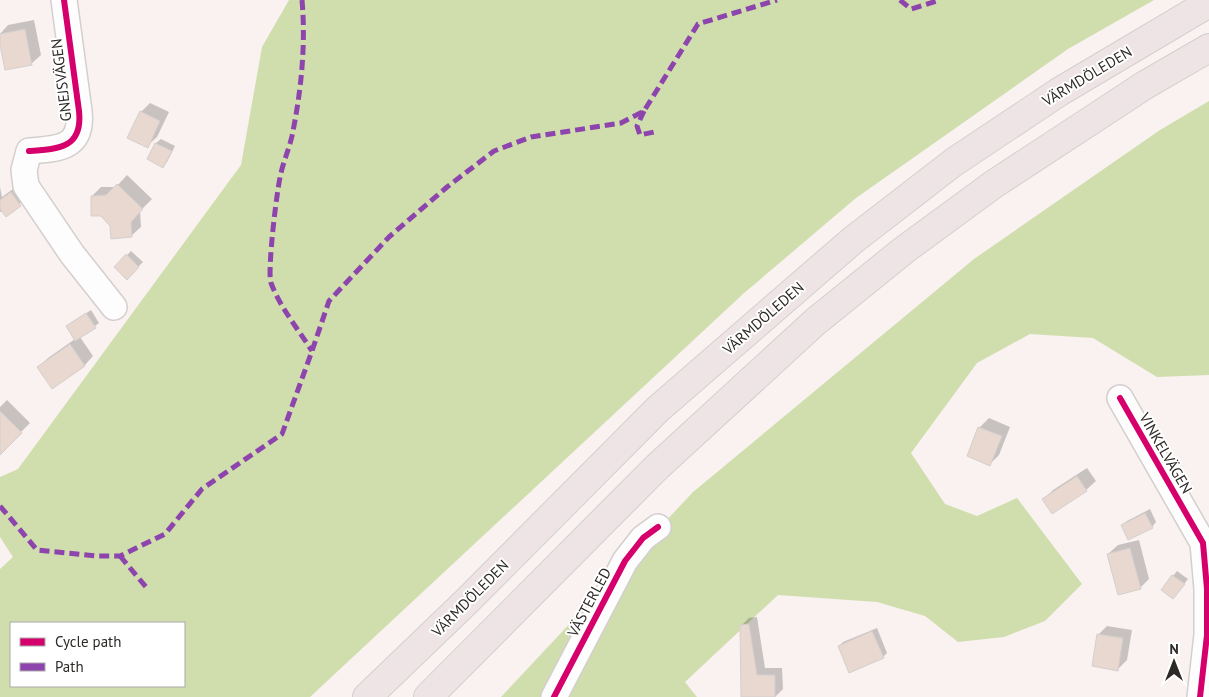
<svg xmlns="http://www.w3.org/2000/svg" width="1209" height="697" font-family="'PT Sans',sans-serif">
  <style>
    .forest { fill: #d0deae; fill-rule: evenodd }
    .shadow { fill: #0003 }
    .building { fill: #e8d8d0; stroke: #d4cfcd }
    .lines { fill: none; stroke-linecap: round; stroke-linejoin: round }
    .minor-casing { stroke: #d4cecc; stroke-width: 28 }
    .highway-casing { stroke: #d3cfce; stroke-width: 30 }
    .minor { stroke: #fefdfd; stroke-width: 25 }
    .highway { stroke: #efe4e5; stroke-width: 28 }
    .quiet { stroke: #8e44ad; stroke-width: 5; stroke-dasharray: 10 5; stroke-linecap: butt }
    .cycleway-casing { stroke: #fff; stroke-width: 9 }
    .cycleway { stroke: #d6006c; stroke-width: 6 }
    .labels { text-anchor: middle; dominant-baseline: central; stroke-width: 4; stroke-linejoin: round; paint-order: stroke }
    .street-label { font-size: 15px; fill: #2d2927; stroke: #fff }
  </style>
  <rect width="100%" height="100%" fill="#f9f2f0"/>
  <!-- forest -->
  <g class="forest">
    <path d="M289 0H1154L1068 49 856 198 743 294 310 697H0V569L13 557 0 537V477L18 469 241 165 262 47ZM184 623V686H11V623Z"/>
    <path d="M1209 101V375L1157 377 1093 338 1030 334 977 363 911 453 945 504 977 516 1017 498 1082 584 1045 621 1004 637 958 642 925 616 877 602 778 595 685 682 697 697H501L693 492 974 259 1160 130Z"/>
  </g>
  <!-- shadow -->
  <g class="shadow">
    <path d="M34 20 41 55 31 64 0 38V34L8 25Z"/>
    <path d="M150 103 169 112 157 137 147 146 141 112Z"/>
    <path d="M161 139 175 146 167 162 163 166 149 159 156 143Z"/>
    <path d="M127 175 152 199 140 211 141 227 131 236 111 225 92 196 101 187H116Z"/>
    <path d="M20 184 29 196 6 215 3 211 0 212V187L2 197Z"/>
    <path d="M131 251 143 262 127 278 116 267Z"/>
    <path d="M91 310 99 323 80 337 93 356 84 366 39 367 48 358 75 339 67 326Z"/>
    <path d="M7 400 30 423 3 450 0 447V407Z"/>
    <path d="M989 418 1010 427 999 455 990 464 969 456 980 427Z"/>
    <path d="M1087 468 1096 481 1086 490 1052 512 1044 499 1053 490Z"/>
    <path d="M1150 509 1156 522 1152 527 1122 525 1127 521Z"/>
    <path d="M1139 540 1149 579 1140 588 1108 554 1118 545Z"/>
    <path d="M1177 571 1188 579 1177 593 1162 590Z"/>
    <path d="M757 617 765 668H782L783 689 775 697H742L741 626 749 618Z"/>
    <path d="M1107 626 1132 630 1127 660 1118 669 1098 635Z"/>
    <path d="M877 628 887 653 883 657 839 646 843 642Z"/>
  </g>
  <!-- building -->
  <g class="building">
    <path d="M25 29 32 65 5 70 0 45V34Z"/>
    <path d="M140 111 160 121 148 148 127 138Z"/>
    <path d="M155 143 172 151 163 168 147 159Z"/>
    <path d="M117 184 143 209 131 222 132 237 111 239 110 226 101 216H91V196L106 195Z"/>
    <path d="M11 192 21 206 6 217 0 209V200Z"/>
    <path d="M126 254 139 267 127 280 114 267Z"/>
    <path d="M86 313 96 328 75 341 66 326Z"/>
    <path d="M70 344 85 366 52 389 37 367Z"/>
    <path d="M0 411 22 433 0 455Z"/>
    <path d="M978 427 1002 436 990 466 967 456Z"/>
    <path d="M1077 476 1087 491 1052 514 1042 499Z"/>
    <path d="M1145 513 1153 528 1128 540 1121 525Z"/>
    <path d="M1130 548 1141 589 1118 595 1107 554Z"/>
    <path d="M1172 575 1185 584 1173 599 1161 590Z"/>
    <path d="M749 624 757 675H775V697H741L740 625Z"/>
    <path d="M872 631 884 658 849 673 838 646Z"/>
    <path d="M1097 634 1123 638 1118 671 1092 666Z"/>
  </g>
  <g class="lines">
    <defs>
      <g id="minor">
        <path d="M64 0 79 111C83 148 59 149 29 151L24 170 26 186 72 254 114 307"/>
        <path d="M1120 398 1203 543 1207 589V635L1200 697"/>
        <path d="M554 697 625 561 643 538 658 527"/>
      </g>
      <g id="highway">
        <path d="M367 697 467 601 658 409 853 240 954 162 1059 92 1209 3"/>
        <path d="M428 697 657 467 815 322 904 250 994 184 1145 85 1209 48"/>
      </g>
    </defs>
    <!-- minor casing -->
    <use href="#minor" class="minor-casing"/>
    <!-- highway casing -->
    <use href="#highway" class="highway-casing"/>
    <!-- minor -->
    <use href="#minor" class="minor"/>
    <!-- highway -->
    <use href="#highway" class="highway"/>
    <!-- quiet -->
    <g class="quiet">
      <path d="M302 0C306 46 301 92 292 136 289 149 284 160 281 173 277 188 267 271 271 283 280 307 298 329 312 351"/>
      <path d="M900 0 911 9 940 0"/>
      <path d="M644 111 637 126 640 135 654 132"/>
      <path d="M0 506 37 550 97 556H120L165 534 202 489 282 434 312 351 329 301 389 237 447 187 494 151 531 137 621 123 644 111 698 24 777 0"/>
      <path d="M120 556 146 587"/>
    </g>
    <defs>
      <g id="cycleway">
        <path d="M29 151C59 149 83 148 79 111L64 0"/>
        <path d="M1120 398 1203 543 1207 589V635L1200 697"/>
        <path d="M554 697 625 561 643 538 658 527"/>
      </g>
    </defs>
    <!-- cycleway casing -->
    <use href="#cycleway" class="cycleway-casing"/>
    <!-- cycleway -->
    <use href="#cycleway" class="cycleway"/>
  </g>
  <g class="labels">
    <!-- street labels -->
    <g class="street-label">
      <text transform="translate(1087 76) rotate(-31)">VÄRMDÖLEDEN</text>
      <text transform="translate(61 80) rotate(-97)">GNEJSVÄGEN</text>
      <text transform="translate(763 318) rotate(-41)">VÄRMDÖLEDEN</text>
      <text transform="translate(1166 453) rotate(60)">VINKELVÄGEN</text>
      <text transform="translate(470 598) rotate(-45)">VÄRMDÖLEDEN</text>
      <text transform="translate(589 602) rotate(-62)">VÄSTERLED</text>
    </g>
  </g>
  <!-- legend -->
  <rect x="10" y="622" width="175" height="65" fill="#ffffff" stroke="#aba9a9"/>
  <rect x="20" y="638" width="25" height="8" fill="#d6006c" stroke="#aba9a9"/>
  <text x="55" y="647" font-size="15" fill="#2d2927">Cycle path</text>
  <rect x="20" y="663" width="25" height="8" fill="#8e44ad" stroke="#aba9a9"/>
  <text x="55" y="672" font-size="15" fill="#2d2927">Path</text>
  <!-- north arrow -->
  <g transform="translate(1174 662)" stroke="#ffffff" stroke-width="4" paint-order="stroke">
  <path d="M0-4L9 19L0 12L-9 19Z" fill="#2d2927"/>
  <text y="-8" font-size="14" font-weight="bold" text-anchor="middle" fill="#2d2927">N</text>
  </g>
</svg>
